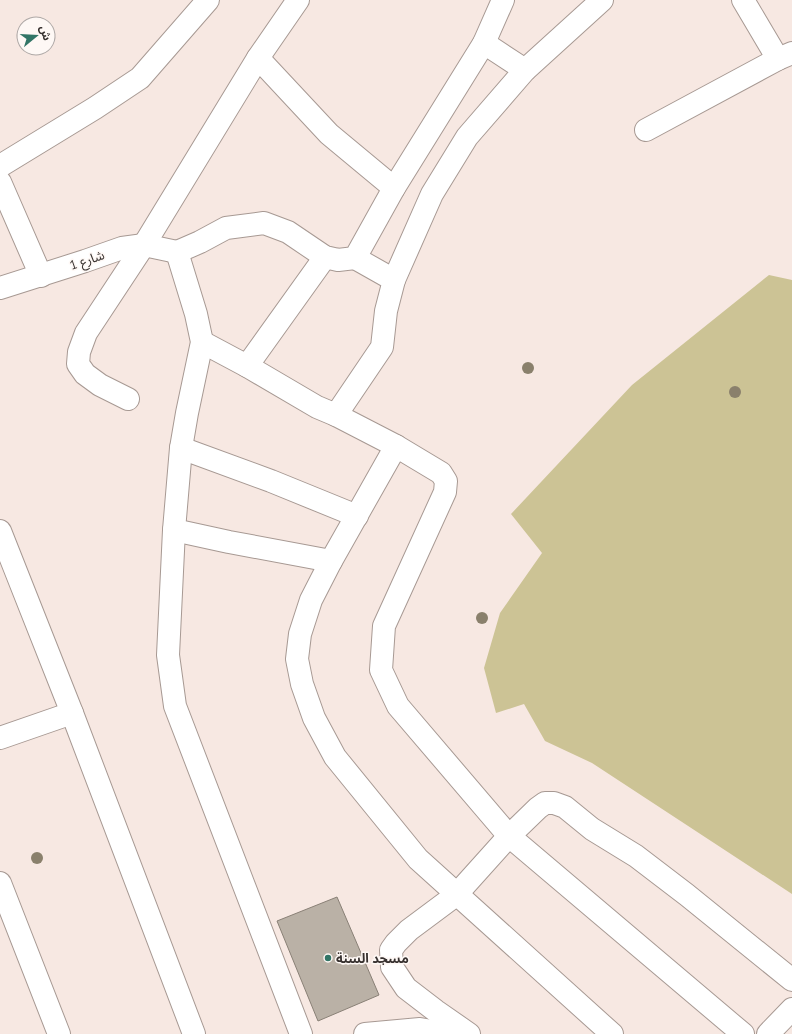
<svg xmlns="http://www.w3.org/2000/svg" width="792" height="1034" font-family="'PT Sans','Noto Sans Arabic',sans-serif">
  <style>
    .green { fill: #ccc395 }
    .building { fill: #bab1a6; stroke: #898076 }
    .lines { fill: none; stroke-linecap: round; stroke-linejoin: round }
    .minor-casing { stroke: #a79993; stroke-width: 24 }
    .minor { stroke: #fff; stroke-width: 22 }
    .tree { fill: #8a806c }
    .poi-dot { fill: #327566; stroke: #fef8f5; stroke-width: 1.5 }
    .labels { text-anchor: middle; dominant-baseline: central; stroke-width: 3; stroke-linejoin: round; paint-order: stroke }
    .street-label { font-size: 13px; fill: #37312f; stroke: #fef8f5 }
    .poi-label { font-size: 13px; font-weight: bold; fill: #37312f; stroke: #fef8f5; text-anchor: start }
  </style>
  <rect width="100%" height="100%" fill="#f7e8e2"/>
  <!-- green -->
  <path class="green" d="M769 275 792 280V894L592 763 545 741 524 704 496 713 484 668 500 613 542 553 511 514 632 385Z"/>
  <!-- building -->
  <path class="building" d="M337 897 379 995 318 1021 277 921Z"/>
  <g class="lines">
    <defs>
      <g id="minor">
        <path d="M743 0 778 59"/>
        <path d="M484 43 525 70"/>
        <path d="M258 58 329 134 394 188"/>
        <path d="M646 130 778 59 792 53"/>
        <path d="M0 166 95 108 140 78 208 0"/>
        <path d="M0 182 41 276"/>
        <path d="M177 252 196 314 202 342 187 413 181 448 174 530 168 655 175 706 301 1034"/>
        <path d="M177 252 200 242 226 228 264 223 288 232 325 257 338 260 355 258 394 188 484 43 503 0"/>
        <path d="M394 280 432 194 467 137 525 70 602 0"/>
        <path d="M0 288 85 261 122 248 144 245 177 252"/>
        <path d="M202 342 247 366 317 407 336 415 382 347 386 311 394 280 355 258"/>
        <path d="M247 366 325 257"/>
        <path d="M128 399 100 385 85 374 78 364 79 352 86 333 144 245 258 58 298 0"/>
        <path d="M336 415 396 446 441 473 446 481 445 492 384 626 381 670 398 706 509 836 743 1034"/>
        <path d="M396 446 331 561 311 600 300 634 297 659 302 684 314 718 335 757 418 859 612 1034"/>
        <path d="M181 448 271 481 357 516"/>
        <path d="M174 530 229 542 331 561"/>
        <path d="M0 531 72 713 194 1034"/>
        <path d="M0 738 72 713"/>
        <path d="M0 883 59 1034"/>
        <path d="M365 1034 420 1029 450 1034"/>
        <path d="M469 1034 436 1011 406 988 392 967 391 950 396 943 409 930 456 895 509 836 538 808 545 803H554L565 807 592 829 636 856 687 895 792 980"/>
        <path d="M768 1034 792 1009"/>
      </g>
    </defs>
    <!-- minor casing -->
    <use href="#minor" class="minor-casing"/>
    <!-- minor -->
    <use href="#minor" class="minor"/>
  </g>
  <!-- trees -->
  <g class="tree">
    <circle cx="528" cy="368" r="6"/>
    <circle cx="735" cy="392" r="6"/>
    <circle cx="482" cy="618" r="6"/>
    <circle cx="37" cy="858" r="6"/>
  </g>
  <!-- markers -->
  <circle class="poi-dot" cx="328" cy="958" r="4"/>
  <g class="labels">
    <!-- street labels -->
    <g class="street-label">
      <text transform="translate(87 260) rotate(-19)">شارع 1</text>
    </g>
    <!-- poi labels -->
    <g class="poi-label">
      <text x="336" y="958">مسجد السنة</text>
    </g>
  </g>
  <!-- north arrow -->
  <g transform="translate(36 36) rotate(72)"><circle r="19" fill="#fef8f5" stroke="#aea8a6"/>
  <path d="M0-3L7 15L0 10L-7 15Z" fill="#327566"/>
  <text y="-6" font-size="11" font-weight="bold" text-anchor="middle" fill="#37312f">ش</text>
  </g>
</svg>
